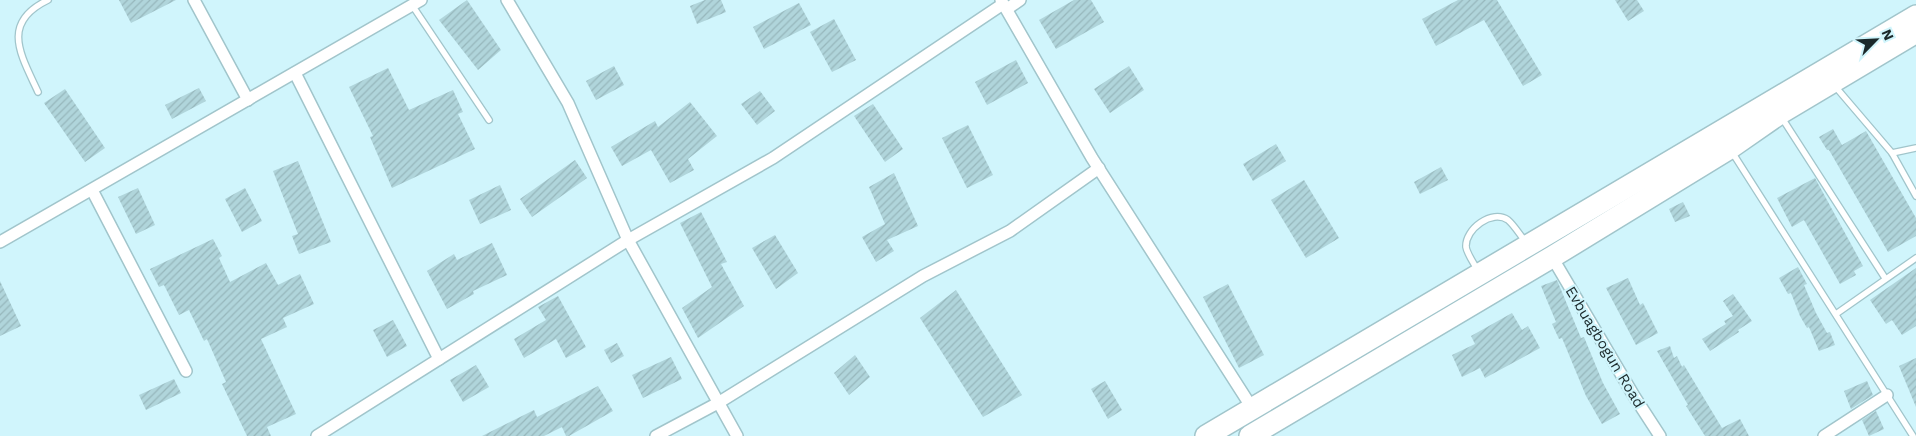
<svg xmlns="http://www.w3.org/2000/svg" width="1916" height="436" font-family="'Work Sans',sans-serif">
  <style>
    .building { fill: url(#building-hatch) }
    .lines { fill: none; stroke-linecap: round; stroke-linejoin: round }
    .lane-casing { stroke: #a1c5cb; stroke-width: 8 }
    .street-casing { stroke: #a1c5cb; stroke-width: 14 }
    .highway-casing { stroke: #a1c5cb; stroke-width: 24 }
    .lane { stroke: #fff; stroke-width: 5.5 }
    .street { stroke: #fff; stroke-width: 11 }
    .highway { stroke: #fff; stroke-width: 21 }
    .labels { text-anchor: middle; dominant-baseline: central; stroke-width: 4.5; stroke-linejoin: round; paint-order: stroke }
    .street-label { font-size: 15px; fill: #1b292b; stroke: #d0f5fc }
  </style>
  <defs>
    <pattern id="building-hatch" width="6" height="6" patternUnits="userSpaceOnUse" patternTransform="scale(1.25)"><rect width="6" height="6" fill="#b0d5db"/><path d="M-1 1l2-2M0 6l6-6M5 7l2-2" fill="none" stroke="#97b7bc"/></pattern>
  </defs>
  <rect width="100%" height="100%" fill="#d0f5fc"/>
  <!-- building -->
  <g class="building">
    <path d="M119 0H176L131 23Z"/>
    <path d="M467 0 501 50 478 70 439 20Z"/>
    <path d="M705 0H721L726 12 697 24 690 6Z"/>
    <path d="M1074 0H1091L1104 22 1056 49 1039 20Z"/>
    <path d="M1458 0H1497L1542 75 1523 86 1484 20 1436 46 1422 19Z"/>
    <path d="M1615 0H1637L1644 11 1628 21Z"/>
    <path d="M799 3 811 25 764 49 753 27Z"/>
    <path d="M834 19 856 60 832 72 810 32Z"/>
    <path d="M1016 60 1028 83 987 105 975 82Z"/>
    <path d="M614 66 624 85 596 100 586 81Z"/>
    <path d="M1129 66 1144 90 1110 113 1094 89Z"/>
    <path d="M388 68 409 110 453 90 463 112 458 114 475 149 392 188 370 137 373 136 349 87Z"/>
    <path d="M199 88 206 101 172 119 165 105Z"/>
    <path d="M65 89 105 148 85 162 44 103Z"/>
    <path d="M760 91 775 111 757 125 741 104Z"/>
    <path d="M690 102 717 136 688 159 694 170 670 183 651 150 622 166 611 147 655 121 658 127Z"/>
    <path d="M873 104 903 149 885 162 854 116Z"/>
    <path d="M968 125 993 175 967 188 942 138Z"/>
    <path d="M1833 129 1842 145 1866 131 1916 218V236L1888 252 1829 150H1827L1819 137Z"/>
    <path d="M1276 144 1286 161 1253 181 1243 164Z"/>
    <path d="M575 160 587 178 532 217 520 199Z"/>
    <path d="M298 161 331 242 299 254 292 236 298 234 273 171Z"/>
    <path d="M1441 167 1448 180 1420 194 1414 182Z"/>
    <path d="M894 173 918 226 887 240 894 251 876 262 862 237 885 224 869 187Z"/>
    <path d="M1815 178 1863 266 1854 271 1856 275 1840 284 1804 220 1792 227 1777 198Z"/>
    <path d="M1304 180 1339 238 1306 258 1271 200Z"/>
    <path d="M500 185 511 210 480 224 469 200Z"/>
    <path d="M138 188 155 225 136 234 118 197Z"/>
    <path d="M245 188 262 221 242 232 225 199Z"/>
    <path d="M1683 202 1690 216 1675 222 1669 209Z"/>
    <path d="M701 212 727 262 721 264 744 306 698 338 682 308 712 287 680 223Z"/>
    <path d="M775 235 798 273 776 289 752 248Z"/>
    <path d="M213 239 222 256 219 258 230 282 266 263 278 285 300 274 314 304 283 318 287 327 261 339 296 414 267 427 271 436H247L222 384 226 382 207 339 204 341 189 310 179 315 164 285 159 287 150 269Z"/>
    <path d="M492 243 507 275 473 291 474 294 447 309 427 271 454 254 457 260Z"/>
    <path d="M1798 267 1807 284 1804 285 1816 313 1827 333 1830 332 1835 345 1819 351 1809 327 1807 328 1800 316 1791 293 1788 294 1779 278Z"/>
    <path d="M1916 268V326L1902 335 1892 320 1886 324 1870 300Z"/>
    <path d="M1628 278 1640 305 1643 303 1658 333 1636 345 1606 288Z"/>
    <path d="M1557 280 1581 338 1584 337 1603 383 1620 414 1602 424 1586 396 1562 338 1559 339 1552 324 1556 322 1541 286Z"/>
    <path d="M0 281 21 326 0 336Z"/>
    <path d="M1228 284 1264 355 1239 368 1203 297Z"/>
    <path d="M956 290 1022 395 983 417 920 318Z"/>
    <path d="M1733 294 1752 321 1738 330 1739 332 1710 351 1702 339 1726 324 1724 321 1733 316 1723 301Z"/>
    <path d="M558 296 586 347 566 358 556 339 524 358 514 339 546 320 538 307Z"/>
    <path d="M1512 313 1522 330 1528 326 1540 348 1485 378 1480 368 1462 377 1452 355 1475 344 1471 336Z"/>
    <path d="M393 320 407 346 387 357 373 330Z"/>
    <path d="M617 343 624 356 611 363 604 350Z"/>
    <path d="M1670 346 1674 358 1677 356 1682 367 1684 365 1722 428 1740 419 1749 436H1705L1686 406 1688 405 1657 351Z"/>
    <path d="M855 355 870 377 849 395 834 373Z"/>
    <path d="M671 357 682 379 643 398 632 375Z"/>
    <path d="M1916 358V407L1899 366Z"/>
    <path d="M476 365 489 387 463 402 450 380Z"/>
    <path d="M174 379 181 393 146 410 139 395Z"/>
    <path d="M1105 381 1122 410 1108 419 1091 389Z"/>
    <path d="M1867 381 1873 395 1851 409 1844 391Z"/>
    <path d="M598 386 613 411 569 436H566L562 427 544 436H482L534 410 537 417Z"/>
    <path d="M1876 411 1884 429 1869 436 1862 420Z"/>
  </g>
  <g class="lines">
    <defs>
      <g id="lane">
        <path d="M412 5 489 120"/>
        <path d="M1834 85 1892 153 1916 196"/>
        <path d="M38 92C21 55 0 23 48 0"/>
        <path d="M1782 118 1885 278"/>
        <path d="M1732 152 1913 436"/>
        <path d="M1892 153 1916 148"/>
        <path d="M1478 271C1475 265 1467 254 1466 247 1465 229 1492 209 1508 220 1514 225 1520 235 1525 241"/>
        <path d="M1836 314 1916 258"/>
      </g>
      <g id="street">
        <path d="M194 0 248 100"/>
        <path d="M507 0 568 103 628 240 737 436"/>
        <path d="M1001 0 1092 158 1254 411"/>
        <path d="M1007 9 1020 0"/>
        <path d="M295 73 439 359"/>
        <path d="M92 190 186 371"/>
        <path d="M0 242 421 0"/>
        <path d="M1552 257 1634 396 1660 436"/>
        <path d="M317 436 628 240 773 158 1003 4"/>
        <path d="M656 436 718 403 923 276 1010 231 1099 168"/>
        <path d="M1824 436 1887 395"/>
      </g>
      <g id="highway">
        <path d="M1206 436 1916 16"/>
        <path d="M1250 436 1552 257 1730 148 1779 114 1913 34"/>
      </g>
    </defs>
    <!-- lane casing -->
    <use href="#lane" class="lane-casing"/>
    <!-- street casing -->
    <use href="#street" class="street-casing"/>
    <!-- highway casing -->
    <use href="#highway" class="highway-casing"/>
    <!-- lane -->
    <use href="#lane" class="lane"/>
    <!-- street -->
    <use href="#street" class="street"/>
    <!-- highway -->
    <use href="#highway" class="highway"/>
  </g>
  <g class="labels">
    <!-- street labels -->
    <g class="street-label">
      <text transform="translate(1605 347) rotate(59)">Evbuagbogun Road</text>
    </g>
  </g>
  <!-- north arrow -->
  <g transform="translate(1876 40) rotate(66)" stroke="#d0f5fc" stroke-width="4" paint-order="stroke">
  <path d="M0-4L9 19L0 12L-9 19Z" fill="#1b292b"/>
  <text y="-8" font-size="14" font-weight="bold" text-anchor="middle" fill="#1b292b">N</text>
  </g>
</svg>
